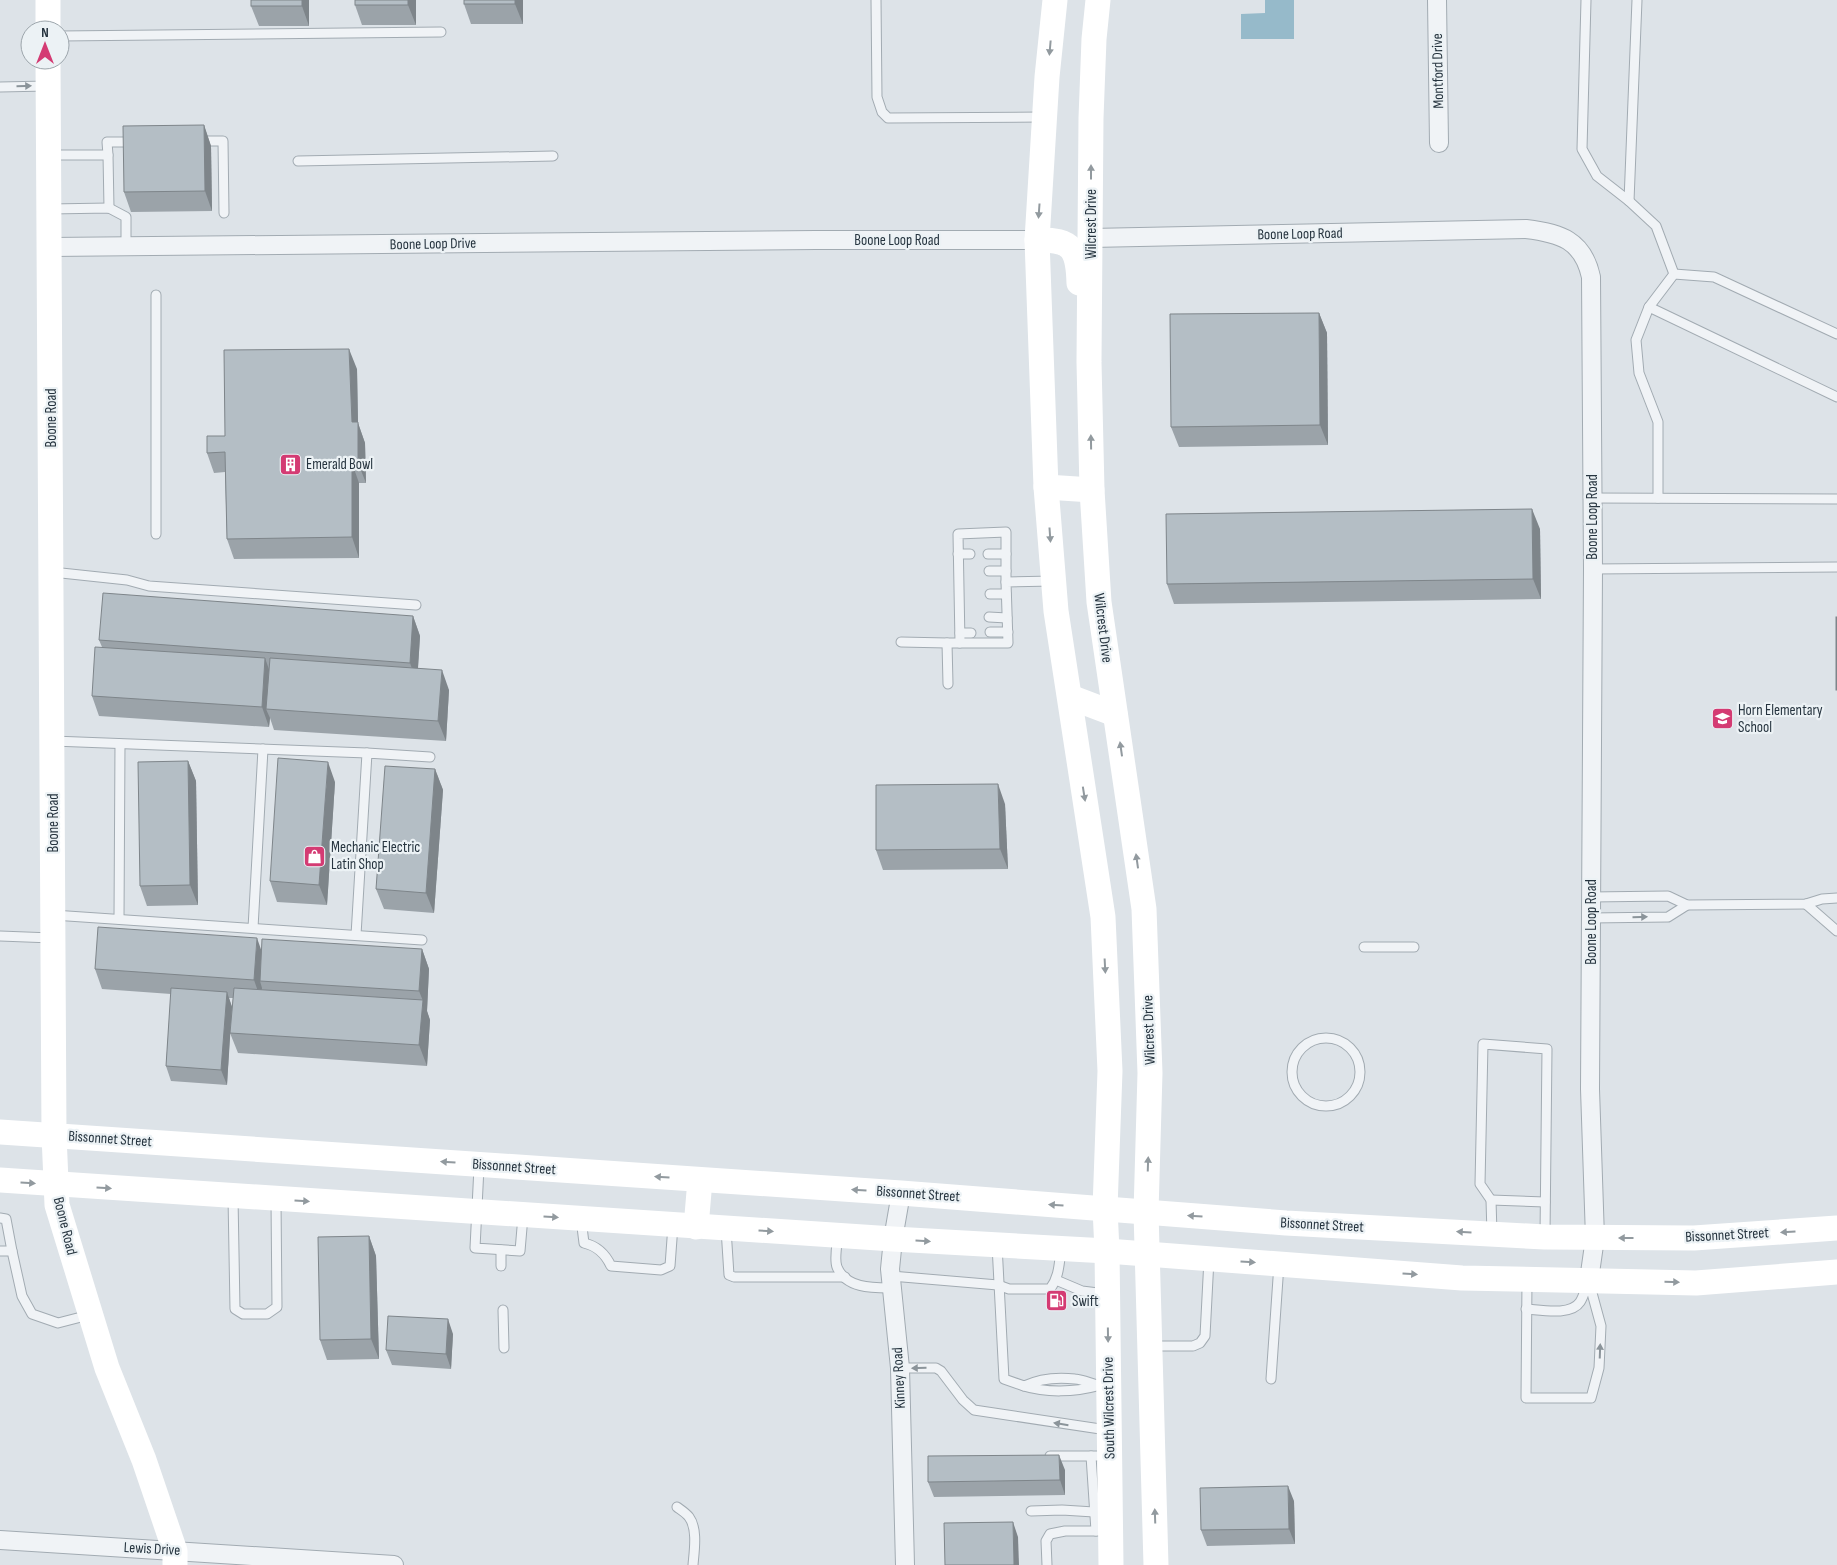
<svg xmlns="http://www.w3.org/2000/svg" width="1837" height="1565" font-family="'Sofia Sans Condensed',sans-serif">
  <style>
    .water { fill: #96baca }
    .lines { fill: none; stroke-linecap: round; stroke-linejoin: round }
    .lane-casing { stroke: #a2abb2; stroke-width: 11 }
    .street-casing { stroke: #a2abb2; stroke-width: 20 }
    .lane { stroke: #f0f3f6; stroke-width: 9 }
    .street { stroke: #f0f3f6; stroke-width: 18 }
    .secondary { stroke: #fff; stroke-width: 25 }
    .wall { fill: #9ba3a9; fill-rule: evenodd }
    .shaded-wall { fill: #7e858a }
    .building { fill: #b4bec5; stroke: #7e858a }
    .oneway { fill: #929a9f }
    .oneway2 { fill: #8b949a }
    .labels { text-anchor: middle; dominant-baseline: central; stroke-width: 4.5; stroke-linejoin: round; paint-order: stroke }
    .street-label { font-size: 15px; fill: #26343f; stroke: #ecf2f5 }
    .poi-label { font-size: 15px; fill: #26343f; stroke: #ecf2f5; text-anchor: start }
  </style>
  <rect width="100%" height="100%" fill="#dde3e8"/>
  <!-- water -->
  <path class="water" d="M1265 0H1294V39H1241V14L1265 13Z"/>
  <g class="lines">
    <defs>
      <g id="lane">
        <path d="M876 0 877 97 882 112 888 118 1042 117"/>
        <path d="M1586 0 1582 149 1597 176 1629 201 1656 226 1674 274 1649 307 1636 340 1639 373 1658 422V498"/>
        <path d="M60 36 441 32"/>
        <path d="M0 87 47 86"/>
        <path d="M200 141H223L224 213"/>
        <path d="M49 155H108L109 208"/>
        <path d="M108 155 107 142H134"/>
        <path d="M298 161 553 156"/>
        <path d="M1629 201 1637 0"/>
        <path d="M50 209 109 208 126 217V247"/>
        <path d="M1674 274 1714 277 1837 334"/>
        <path d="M156 295V534"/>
        <path d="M1649 307 1837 397"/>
        <path d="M1592 498 1837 499"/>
        <path d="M958 554H970"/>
        <path d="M988 554H1006"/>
        <path d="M1593 569 1837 567"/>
        <path d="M989 571H1006"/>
        <path d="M52 572 127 580 149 586 416 605"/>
        <path d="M990 594H1006"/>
        <path d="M989 617 1007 618"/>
        <path d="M990 632H1008"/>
        <path d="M960 633H971"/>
        <path d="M901 642 947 643"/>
        <path d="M960 643 958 534 1006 532V582"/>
        <path d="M948 684 947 643H1008L1006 582 1053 581"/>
        <path d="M53 741 367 753"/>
        <path d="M1591 897 1668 896 1687 905 1806 904 1822 899 1837 898"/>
        <path d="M1806 904 1837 931"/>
        <path d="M53 915 422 940"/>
        <path d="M1591 918 1668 917 1687 905"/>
        <path d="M119 919 120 744"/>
        <path d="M253 928 263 749"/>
        <path d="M356 935 367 753 430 757"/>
        <path d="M0 936 52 938"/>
        <path d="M1364 947H1414"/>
        <circle cx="1326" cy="1072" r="34"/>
        <path d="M479 1167 475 1248 520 1251 523 1216"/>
        <path d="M233 1197 235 1309 243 1314H267L277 1307 276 1201"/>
        <path d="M1491 1200 1545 1202"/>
        <path d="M0 1218 6 1219 12 1251"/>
        <path d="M581 1219 584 1243C597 1246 605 1253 611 1266L661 1270 670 1266 673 1225"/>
        <path d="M726 1229 729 1275 734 1277H845"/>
        <path d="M1492 1234 1491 1200 1480 1184 1483 1044 1547 1049 1545 1235"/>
        <path d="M838 1236C837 1245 834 1259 837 1267 846 1289 874 1288 892 1288"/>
        <path d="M997 1245 1004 1379 1024 1386C1039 1379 1058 1377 1075 1379 1086 1380 1095 1386 1106 1386"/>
        <path d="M501 1250V1266"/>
        <path d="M0 1251H12L22 1296 32 1314 58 1323 89 1315"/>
        <path d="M891 1276 998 1285 1009 1289H1050C1059 1277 1059 1265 1061 1250"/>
        <path d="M1056 1280 1082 1291 1106 1294"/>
        <path d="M1527 1280 1526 1398H1591L1599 1368 1601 1326 1589 1282"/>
        <path d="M1526 1309C1541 1310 1571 1316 1580 1302 1584 1296 1585 1289 1588 1283"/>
        <path d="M503 1310 504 1348"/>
        <path d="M1152 1346H1193L1200 1343 1205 1336 1209 1259"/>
        <path d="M900 1368H936L941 1371 963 1400 974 1410 1107 1430"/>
        <path d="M1271 1379 1279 1264"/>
        <path d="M1024 1386C1046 1393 1075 1392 1097 1386"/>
        <path d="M1050 1456H1109"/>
        <path d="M1091 1456 1096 1531"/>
        <path d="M677 1507C681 1510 686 1513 689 1517 698 1529 694 1552 693 1565"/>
        <path d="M1031 1511 1062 1510 1110 1513"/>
        <path d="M1047 1565 1046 1541 1050 1534 1065 1531H1110"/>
      </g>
      <g id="street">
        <path d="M1437 0 1439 143"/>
        <path d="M1091 238 1526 229C1560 233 1583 240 1591 277L1593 569 1590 1089 1595 1238 1589 1280"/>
        <path d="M50 247 816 240H1037"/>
        <path d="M901 1193 893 1239 890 1269 900 1368 905 1565"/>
        <path d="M0 1540 394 1565"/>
      </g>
    </defs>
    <!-- lane casing -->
    <use href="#lane" class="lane-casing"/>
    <!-- street casing -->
    <use href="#street" class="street-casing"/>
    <!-- lane -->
    <use href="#lane" class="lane"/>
    <!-- street -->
    <use href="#street" class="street"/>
    <!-- secondary -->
    <g class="secondary">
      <path d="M48 0V30"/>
      <path d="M1055 0 1047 77 1037 240 1046 487 1056 611 1103 917 1110 1071 1105 1208 1107 1251 1111 1565"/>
      <path d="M1098 0 1094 39 1091 118 1089 362 1092 490 1099 602 1144 909 1150 1073 1146 1212 1156 1565"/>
      <path d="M48 60 54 1135 57 1205 107 1368 144 1460 175 1551V1565"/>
      <path d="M1037 240C1073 239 1078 250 1079 283"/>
      <path d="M1046 487 1092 490"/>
      <path d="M1070 697 1115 714"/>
      <path d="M0 1132 901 1193 1286 1223 1545 1237 1694 1238 1837 1228"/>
      <path d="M0 1180 893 1239 1107 1251 1462 1278 1696 1283 1837 1272"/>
      <path d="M696 1227 700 1180"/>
    </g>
  </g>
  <!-- wall -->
  <g class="wall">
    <path d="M251 0H309V26H259L251 6Z"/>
    <path d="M416 0V25H362L355 5Z"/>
    <path d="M464 0H523V24H471L464 4Z"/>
    <path d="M204 125 211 146 212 211 131 212 124 192Z"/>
    <path d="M1319 313 1327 333 1328 445 1179 447 1171 427Z"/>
    <path d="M357 369 358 423 365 443 366 483H359V558L234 559 227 539 225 472 214 473 207 453 225 436Z"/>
    <path d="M1540 529 1541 599 1174 604 1167 584Z"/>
    <path d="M413 616 420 636 418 668 449 690 446 741 274 730 270 718 269 727 99 716 92 696 102 647 99 640Z"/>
    <path d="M188 761 196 781 198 905 147 906 140 886Z"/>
    <path d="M435 769 443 790 434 913 384 909 376 889Z"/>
    <path d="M335 782 327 905 277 902 270 881Z"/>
    <path d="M1005 804 1008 869 883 870 876 850Z"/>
    <path d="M422 949 429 969 427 1011 430 1020 427 1066 238 1053 230 1033 227 1085 171 1081 166 1066 171 994 102 989 95 969 261 951ZM229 998H233L232 1007Z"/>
    <path d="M369 1236 376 1256 379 1359 327 1360 320 1340Z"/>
    <path d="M453 1334 451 1369 392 1365 386 1350Z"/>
    <path d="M1065 1470V1495L934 1497 928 1482Z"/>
    <path d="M1294 1501 1295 1544 1207 1546 1201 1530Z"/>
  </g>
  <!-- shaded-wall -->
  <g class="shaded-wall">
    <path d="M302 0H309V26L302 6Z"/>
    <path d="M408 0H416V25L408 5Z"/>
    <path d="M515 0H523V24L515 4Z"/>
    <path d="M204 125 211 146 212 211 205 191Z"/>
    <path d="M1319 313 1327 333 1328 445 1320 425Z"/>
    <path d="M349 349 357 369 358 423 365 443 366 483 358 463 352 422Z"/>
    <path d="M352 463 359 483V558L352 537Z"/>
    <path d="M1532 509 1540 529 1541 599 1533 579Z"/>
    <path d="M413 616 420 636 417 683 410 663Z"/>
    <path d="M265 658 272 678 266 709 270 718 269 727 262 707Z"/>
    <path d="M442 670 449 690 446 741 438 721Z"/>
    <path d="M188 761 196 781 198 905 190 885Z"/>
    <path d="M328 762 335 782 327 905 319 885Z"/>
    <path d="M435 769 443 790 434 913 426 893Z"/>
    <path d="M998 784 1005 804 1008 869 1000 849Z"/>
    <path d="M257 938 264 958 260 981 262 988 261 1000 254 980Z"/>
    <path d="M422 949 429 969 427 1011 430 1020 427 1066 419 1045 423 1001 419 991Z"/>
    <path d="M227 992 232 1007 227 1085 221 1070Z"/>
    <path d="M369 1236 376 1256 379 1359 371 1339Z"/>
    <path d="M448 1319 453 1334 451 1369 446 1354Z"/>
    <path d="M1059 1455 1065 1470V1495L1060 1480Z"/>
    <path d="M1288 1486 1294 1501 1295 1544 1289 1529Z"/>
    <path d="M1013 1522 1018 1537 1019 1565H1014Z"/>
  </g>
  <!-- building -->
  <g class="building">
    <rect x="251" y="0" width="51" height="6"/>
    <rect x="355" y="0" width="53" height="5"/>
    <rect x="464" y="0" width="51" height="4"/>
    <path d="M204 125 205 191 124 192 123 126Z"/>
    <path d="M1319 313 1320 425 1171 427 1170 314Z"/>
    <path d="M349 349 352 422H358V463H352V537L227 539 225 452 207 453V436H225L224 350Z"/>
    <path d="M1532 509 1533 579 1167 584 1166 514Z"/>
    <path d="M103 593 413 616 410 663 99 640Z"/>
    <rect x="1836" y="617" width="1" height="73"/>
    <path d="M95 647 265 658 262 707 92 696Z"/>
    <path d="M270 658 442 670 438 721 266 709Z"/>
    <path d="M278 758 328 762 319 885 270 881Z"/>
    <path d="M188 761 190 885 140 886 138 762Z"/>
    <path d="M385 766 435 769 426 893 376 889Z"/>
    <path d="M998 784 1000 849 876 850V785Z"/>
    <path d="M98 927 257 938 254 980 95 969Z"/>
    <path d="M262 939 422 949 419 991 260 981Z"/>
    <path d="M171 988 227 992 221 1070 166 1066Z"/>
    <path d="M234 988 423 1000 419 1045 230 1033Z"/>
    <path d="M369 1236 371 1339 320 1340 318 1237Z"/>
    <path d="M388 1316 448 1319 446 1354 386 1350Z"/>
    <path d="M1059 1455 1060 1480 928 1482V1456Z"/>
    <path d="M1288 1486 1289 1529 1201 1530 1200 1488Z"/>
    <path d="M1013 1522 1014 1565H945L944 1523Z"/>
  </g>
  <!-- one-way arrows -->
  <defs><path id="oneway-solid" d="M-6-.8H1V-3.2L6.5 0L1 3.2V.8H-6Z" transform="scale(1.25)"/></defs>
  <g class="oneway">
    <use href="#oneway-solid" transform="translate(1050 48) rotate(95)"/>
    <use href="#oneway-solid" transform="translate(1091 172) rotate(-90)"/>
    <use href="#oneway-solid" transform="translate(1039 211) rotate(94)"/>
    <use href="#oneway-solid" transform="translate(1091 442) rotate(-91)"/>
    <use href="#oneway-solid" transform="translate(1050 535) rotate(86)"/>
    <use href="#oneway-solid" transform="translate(1121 749) rotate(-98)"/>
    <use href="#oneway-solid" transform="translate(1084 794) rotate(81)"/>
    <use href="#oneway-solid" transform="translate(1137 861) rotate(-98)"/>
    <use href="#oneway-solid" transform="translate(1105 966) rotate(87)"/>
    <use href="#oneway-solid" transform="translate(448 1162) rotate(-176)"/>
    <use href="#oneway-solid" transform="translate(1148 1164) rotate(-88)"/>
    <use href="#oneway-solid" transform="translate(662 1177) rotate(-176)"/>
    <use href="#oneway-solid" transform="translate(28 1183) rotate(4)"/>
    <use href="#oneway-solid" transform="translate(104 1188) rotate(4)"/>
    <use href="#oneway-solid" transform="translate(859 1190) rotate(-176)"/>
    <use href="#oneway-solid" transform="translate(302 1201) rotate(4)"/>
    <use href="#oneway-solid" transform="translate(1056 1205) rotate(-176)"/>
    <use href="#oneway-solid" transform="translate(1195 1216) rotate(-176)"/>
    <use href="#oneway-solid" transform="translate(551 1217) rotate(4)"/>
    <use href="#oneway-solid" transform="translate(766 1231) rotate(4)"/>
    <use href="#oneway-solid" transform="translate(1464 1232) rotate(-177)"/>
    <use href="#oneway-solid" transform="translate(1788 1232) rotate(176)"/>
    <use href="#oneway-solid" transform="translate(1626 1238) rotate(-180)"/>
    <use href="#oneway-solid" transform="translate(923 1241) rotate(3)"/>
    <use href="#oneway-solid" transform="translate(1248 1262) rotate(4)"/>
    <use href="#oneway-solid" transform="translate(1410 1274) rotate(4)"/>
    <use href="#oneway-solid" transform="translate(1672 1282) rotate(1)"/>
    <use href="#oneway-solid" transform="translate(1108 1335) rotate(89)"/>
    <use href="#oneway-solid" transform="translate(1155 1516) rotate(-92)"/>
  </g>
  <g class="oneway2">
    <use href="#oneway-solid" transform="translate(24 86) rotate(-2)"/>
    <use href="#oneway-solid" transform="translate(1640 917) rotate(-1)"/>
    <use href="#oneway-solid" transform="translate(1600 1351) rotate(-88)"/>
    <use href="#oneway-solid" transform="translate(919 1368) rotate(179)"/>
    <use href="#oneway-solid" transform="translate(1061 1424) rotate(-171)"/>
  </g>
  <!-- icons -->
  <defs>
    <symbol id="building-square" viewBox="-11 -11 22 22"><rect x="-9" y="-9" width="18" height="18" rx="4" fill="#d43b73" stroke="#ecf2f5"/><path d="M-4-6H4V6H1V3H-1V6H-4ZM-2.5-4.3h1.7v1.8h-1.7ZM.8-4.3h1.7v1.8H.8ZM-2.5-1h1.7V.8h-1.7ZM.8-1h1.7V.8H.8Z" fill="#fff"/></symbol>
    <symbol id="school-square" viewBox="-11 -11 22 22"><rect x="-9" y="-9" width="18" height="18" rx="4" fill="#d43b73" stroke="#ecf2f5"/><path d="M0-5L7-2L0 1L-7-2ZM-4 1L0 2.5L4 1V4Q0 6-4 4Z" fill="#fff"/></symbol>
    <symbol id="shop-square" viewBox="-11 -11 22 22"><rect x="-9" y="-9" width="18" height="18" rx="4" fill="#d43b73" stroke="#ecf2f5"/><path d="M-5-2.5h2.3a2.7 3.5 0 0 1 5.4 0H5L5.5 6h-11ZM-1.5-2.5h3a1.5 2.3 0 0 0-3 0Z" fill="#fff"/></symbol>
    <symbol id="fuel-square" viewBox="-11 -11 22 22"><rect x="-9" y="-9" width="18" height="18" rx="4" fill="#d43b73" stroke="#ecf2f5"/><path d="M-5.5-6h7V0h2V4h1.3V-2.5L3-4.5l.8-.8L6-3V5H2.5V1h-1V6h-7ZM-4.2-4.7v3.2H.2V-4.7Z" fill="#fff"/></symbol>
  </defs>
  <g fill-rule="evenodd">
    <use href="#building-square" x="278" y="452" width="25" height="25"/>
    <use href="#school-square" x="1710" y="706" width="25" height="25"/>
    <use href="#shop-square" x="302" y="844" width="25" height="25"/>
    <use href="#fuel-square" x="1044" y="1288" width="25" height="25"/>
  </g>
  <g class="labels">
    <!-- street labels -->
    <g class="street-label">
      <text transform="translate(1438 71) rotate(-91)">Montford Drive</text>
      <text transform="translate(1091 224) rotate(-90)">Wilcrest Drive</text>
      <text transform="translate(1300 234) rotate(-1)">Boone Loop Road</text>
      <text x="897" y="240">Boone Loop Road</text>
      <text transform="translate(433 244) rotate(-1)">Boone Loop Drive</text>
      <text transform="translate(51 418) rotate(-90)">Boone Road</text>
      <text transform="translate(1592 517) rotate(-90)">Boone Loop Road</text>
      <text transform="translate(1103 628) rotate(83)">Wilcrest Drive</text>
      <text transform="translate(53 823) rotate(-90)">Boone Road</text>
      <text transform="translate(1591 922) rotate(-90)">Boone Loop Road</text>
      <text transform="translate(1149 1030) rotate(-92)">Wilcrest Drive</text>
      <text transform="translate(110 1139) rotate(4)">Bissonnet Street</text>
      <text transform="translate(514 1167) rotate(4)">Bissonnet Street</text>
      <text transform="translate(918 1194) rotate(4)">Bissonnet Street</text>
      <text transform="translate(1322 1225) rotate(3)">Bissonnet Street</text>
      <text transform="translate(65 1226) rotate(76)">Boone Road</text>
      <text transform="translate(1727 1235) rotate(-3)">Bissonnet Street</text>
      <text transform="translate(899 1378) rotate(-93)">Kinney Road</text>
      <text transform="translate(1109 1408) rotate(-91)">South Wilcrest Drive</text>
      <text transform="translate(152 1549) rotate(3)">Lewis Drive</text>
    </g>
    <!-- poi labels -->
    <g class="poi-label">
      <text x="306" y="464">Emerald Bowl</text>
      <text x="1738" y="710">Horn Elementary<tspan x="1738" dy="17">School</tspan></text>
      <text x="331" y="847">Mechanic Electric<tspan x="331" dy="17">Latin Shop</tspan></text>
      <text x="1072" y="1301">Swift</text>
    </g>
  </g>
  <!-- north arrow -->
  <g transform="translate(45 45)"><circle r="24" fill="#ecf2f5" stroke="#9da6ac"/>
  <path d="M0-4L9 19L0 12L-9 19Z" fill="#d43b73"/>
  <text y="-8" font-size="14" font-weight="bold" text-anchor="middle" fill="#26343f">N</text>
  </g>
</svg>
